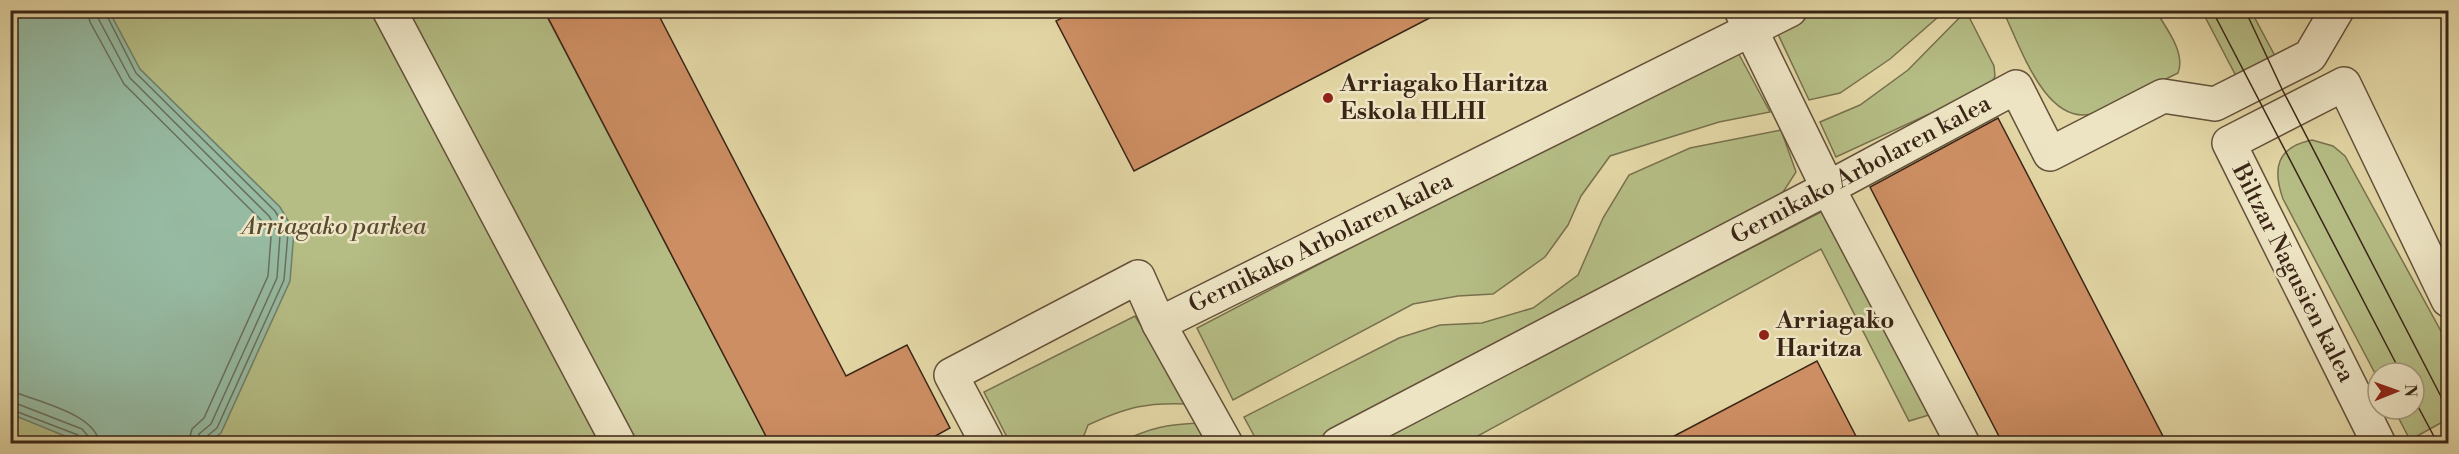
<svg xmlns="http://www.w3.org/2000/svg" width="2459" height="454" font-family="'Libre Bodoni',serif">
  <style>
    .green { fill: #b5bd85; stroke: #78714e; stroke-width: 1.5 }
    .water { fill: #96baa2; stroke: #717e6a; stroke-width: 1.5 }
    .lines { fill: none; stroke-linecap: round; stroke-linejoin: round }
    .shore { stroke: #68705c; stroke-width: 1.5 }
    .building { fill: #cd8e63; stroke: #3a2516; stroke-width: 1.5 }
    .street-casing { stroke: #64513a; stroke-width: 36 }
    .street { stroke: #ede4c4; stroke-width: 33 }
    .tram { stroke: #3a2516; stroke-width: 1.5 }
    .poi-dot { fill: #8f2418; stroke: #ede4c4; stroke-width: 2 }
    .labels { text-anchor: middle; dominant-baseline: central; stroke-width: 5; stroke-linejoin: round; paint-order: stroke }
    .poi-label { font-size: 24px; font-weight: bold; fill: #3a2516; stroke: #ede4c4; text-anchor: start }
    .street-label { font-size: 24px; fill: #3a2516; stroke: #ede4c4 }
    .park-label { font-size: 24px; font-style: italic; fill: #594b32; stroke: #ede4c4 }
  </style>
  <rect width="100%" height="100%" fill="#e3d6a5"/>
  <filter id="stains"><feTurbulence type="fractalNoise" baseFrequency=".00333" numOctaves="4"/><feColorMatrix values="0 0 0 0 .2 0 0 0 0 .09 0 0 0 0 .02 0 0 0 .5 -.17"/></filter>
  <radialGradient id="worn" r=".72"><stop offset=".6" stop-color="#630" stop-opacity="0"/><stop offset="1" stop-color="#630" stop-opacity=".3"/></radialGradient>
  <!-- green -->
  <g class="green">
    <path d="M10 11H544L770 443H11Z"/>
    <path d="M1816 11H1945L1890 59 1840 93 1809 100 1777 32Z"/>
    <path d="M1966 11 1994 66 1995 76 1990 86 1836 157 1820 122 1860 105 1908 70Z"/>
    <path d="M2003 11H2156C2166 28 2186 53 2178 73 2151 86 2123 104 2095 113 2046 129 2020 45 2003 11Z"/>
    <path d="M2202 11H2251L2275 56 2236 76Z"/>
    <path d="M1735 47 1770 112 1719 122 1610 156 1581 196 1568 225 1545 257 1493 294 1458 296 1413 304 1233 400 1197 328Z"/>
    <path d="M1781 130 1796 172 1780 197 1317 443H1258L1244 417 1399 338 1440 325 1482 323 1533 308 1578 275 1603 218 1629 175 1690 148Z"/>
    <path d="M2312 140 2333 146 2345 156 2448 344V419L2410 440 2394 409H2414V373H2378V379L2283 199C2272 168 2277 147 2312 140Z"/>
    <path d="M1823 211 1929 415 1909 421 1821 249 1465 443 1371 444Z"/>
    <path d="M1135 316 1189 404C1146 402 1127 407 1088 425L1081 443H1010L984 392Z"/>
    <path d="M1204 423 1215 444H1118C1149 427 1169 424 1204 423Z"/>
  </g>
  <!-- water -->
  <path class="water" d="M10 11H109L140 69 280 207 294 231 290 281 221 433 208 443H82L11 414Z"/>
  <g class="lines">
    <!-- shore -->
    <g class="shore">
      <path d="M87 10 90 22 124 84 262 221 271 237 268 276 204 418 192 429 188 444"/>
      <path d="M96 10 98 18 130 78 269 216 280 235 277 278 211 424 199 434 197 444"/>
      <path d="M104 10 136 73 275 211 288 233 284 280 217 428 206 437 205 444"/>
      <path d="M10 392 20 394C43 403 98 416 99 444"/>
      <path d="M10 401 82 429 88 436 90 444"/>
      <path d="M10 409 78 435 82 444"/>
    </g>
  </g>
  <!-- building -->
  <g class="building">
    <path d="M544 10H656L846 376 907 345 950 428 921 444H770Z"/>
    <path d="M1077 10H1445L1134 171 1056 21Z"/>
    <path d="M1998 118 2049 216 2167 444H2003L1920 284 1870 187Z"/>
    <path d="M1817 361 1860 444H1659Z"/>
  </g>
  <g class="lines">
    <defs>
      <g id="street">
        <path d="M389 10 619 444"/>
        <path d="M1741 10 1828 188 1963 444"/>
        <path d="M1159 324 1790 10"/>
        <path d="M980 444 986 441 951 375 1138 277 1159 324 1226 444"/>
        <path d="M1338 444 1828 188 2016 87 2050 154 2163 96 2215 104 2310 56 2337 10"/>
        <path d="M2379 444 2229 143 2344 84 2448 300"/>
      </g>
    </defs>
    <!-- street casing -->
    <use href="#street" class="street-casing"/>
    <!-- street -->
    <use href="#street" class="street"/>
    <!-- tram -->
    <g class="tram">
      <path d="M2212 10 2401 373"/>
      <path d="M2245 10 2282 89 2448 410"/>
      <path d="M2414 399 2438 444"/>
    </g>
  </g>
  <!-- markers -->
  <g class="poi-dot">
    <circle cx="1328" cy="98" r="6"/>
    <circle cx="1764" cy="335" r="6"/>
  </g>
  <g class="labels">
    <!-- poi labels -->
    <g class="poi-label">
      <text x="1340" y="84">Arriagako Haritza<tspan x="1340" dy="28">Eskola HLHI</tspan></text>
      <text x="1776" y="321">Arriagako<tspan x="1776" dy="28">Haritza</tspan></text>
    </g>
    <!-- street labels -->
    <g class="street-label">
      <text transform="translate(1861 170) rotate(-28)">Gernikako Arbolaren kalea</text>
      <text transform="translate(1321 243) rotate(-26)">Gernikako Arbolaren kalea</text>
      <text transform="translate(2293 273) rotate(63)">Biltzar Nagusien kalea</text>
    </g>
    <!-- park labels -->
    <g class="park-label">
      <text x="334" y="227">Arriagako parkea</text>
    </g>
  </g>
  <!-- margin -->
  <rect width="2459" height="454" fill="none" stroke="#e3d6a5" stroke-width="36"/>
  <rect x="12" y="12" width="2435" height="430" fill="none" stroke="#3a2516" stroke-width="3"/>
  <rect x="18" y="18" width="2423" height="418" fill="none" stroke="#3a2516" stroke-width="1.5"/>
  <!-- north arrow -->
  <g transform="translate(2396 391) rotate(89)"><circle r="28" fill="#ede4c4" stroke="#a5987e" stroke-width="1.5"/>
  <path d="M0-4.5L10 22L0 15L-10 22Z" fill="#8f2418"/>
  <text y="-9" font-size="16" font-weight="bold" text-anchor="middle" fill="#3a2516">N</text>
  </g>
  <rect width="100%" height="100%" filter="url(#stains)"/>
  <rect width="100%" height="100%" fill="url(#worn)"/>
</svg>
